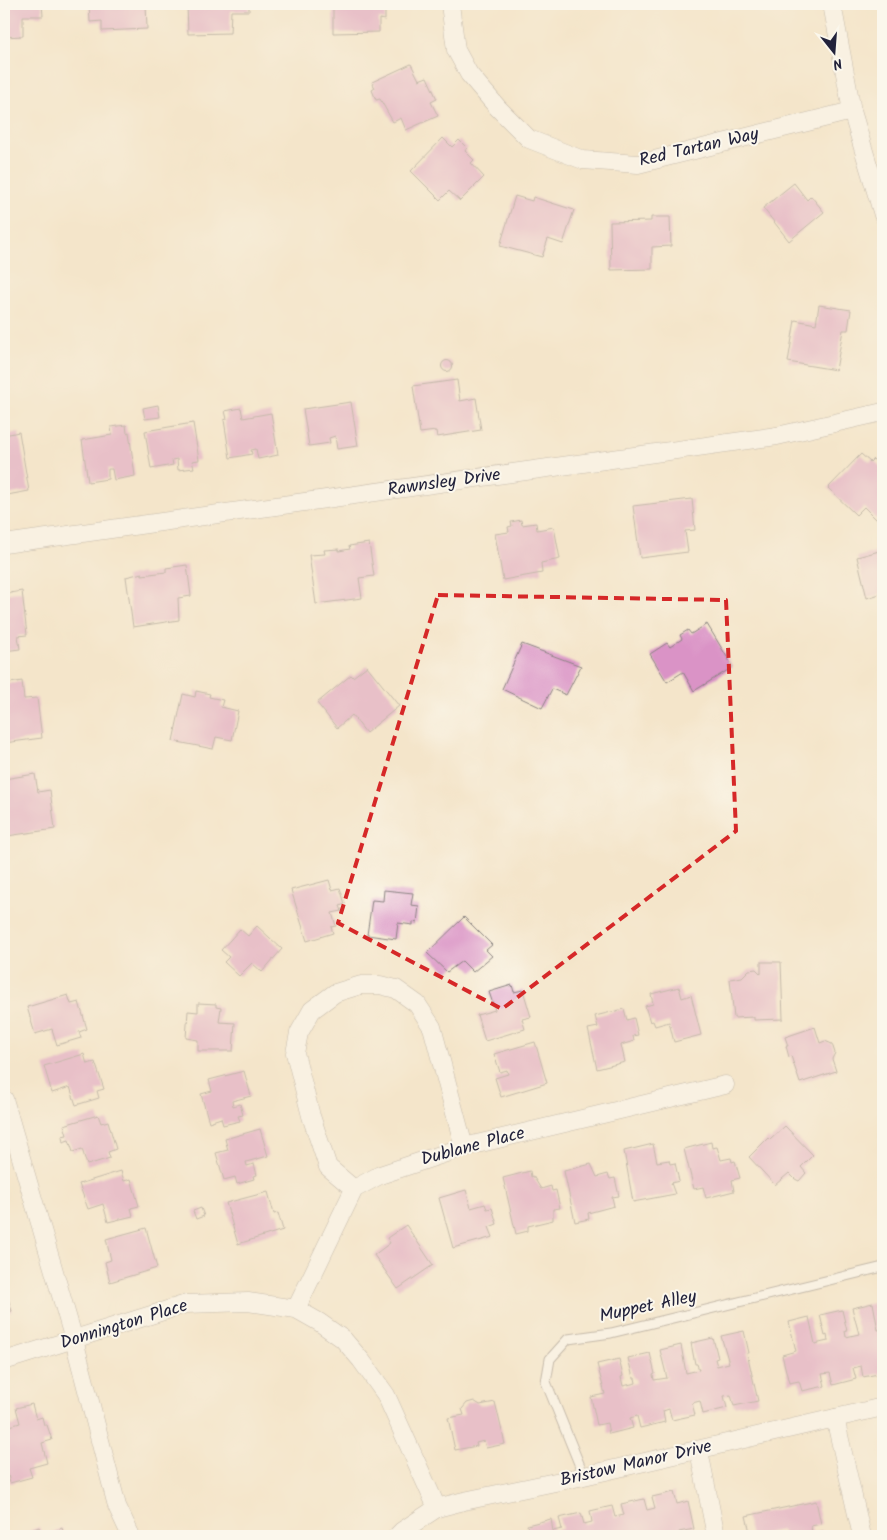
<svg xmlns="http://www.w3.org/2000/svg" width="887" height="1540" font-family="Kalam,sans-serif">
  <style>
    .building { fill: #da93c6 }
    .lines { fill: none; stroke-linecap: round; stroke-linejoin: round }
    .lane-casing { stroke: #8b8482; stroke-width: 11 }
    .street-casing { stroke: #8b8482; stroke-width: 19 }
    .lane { stroke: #fff; stroke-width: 9 }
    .street { stroke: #fff; stroke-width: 18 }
    .marked { fill: none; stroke: #d62828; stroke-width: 4; stroke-dasharray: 10 6; stroke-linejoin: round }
    .labels { text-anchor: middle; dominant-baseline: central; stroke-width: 4; stroke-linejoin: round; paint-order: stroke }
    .street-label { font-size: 18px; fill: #22223b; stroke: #fbf7ec }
  </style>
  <rect width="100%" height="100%" fill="#fbf7ec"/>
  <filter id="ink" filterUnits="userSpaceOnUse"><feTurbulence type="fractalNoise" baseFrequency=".02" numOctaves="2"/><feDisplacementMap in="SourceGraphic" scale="10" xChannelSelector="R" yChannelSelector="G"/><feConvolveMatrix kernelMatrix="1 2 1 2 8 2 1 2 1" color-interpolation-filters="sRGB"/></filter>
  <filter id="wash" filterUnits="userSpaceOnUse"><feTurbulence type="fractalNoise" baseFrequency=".0096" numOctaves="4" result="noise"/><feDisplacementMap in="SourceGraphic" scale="20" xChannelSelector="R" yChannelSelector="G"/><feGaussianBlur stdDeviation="1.12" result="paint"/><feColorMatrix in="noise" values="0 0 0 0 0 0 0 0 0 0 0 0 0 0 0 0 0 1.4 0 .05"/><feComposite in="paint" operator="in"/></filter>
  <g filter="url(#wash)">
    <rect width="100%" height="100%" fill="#f4e5ca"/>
    <g id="blocks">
      <!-- building -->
      <g class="building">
        <path d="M4 4H42L43 16H23V36L4 37Z"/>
        <path d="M89 4H146L147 29 102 31V21L90 22Z"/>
        <path d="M187 4H249V11H231L230 33 188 34Z"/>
        <path d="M333 4H382V6H385V20L379 19V32L333 33Z"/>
        <path d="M411 64 419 80 427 77 437 99 431 102 438 116 406 130 401 118 393 122 380 99 376 100 372 90 375 88 372 82Z"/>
        <path d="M443 138 452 147 459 140 467 148 465 151 474 160 471 163 484 177 460 201 449 191 440 200 411 171Z"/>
        <path d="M794 183 807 200 811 196 824 212 789 241 763 208Z"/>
        <path d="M515 196 532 201 533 197 574 210 563 244 548 239 542 257 500 246Z"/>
        <path d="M651 217H670L671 246 652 247V269L611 270 610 222 651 221Z"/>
        <path d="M819 305 851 310 848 330H843L836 370 788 362 795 320 816 324Z"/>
        <circle cx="447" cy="366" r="5.5"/>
        <path d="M457 380 460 401 476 398 481 430 437 437 436 431 420 433 413 386Z"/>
        <path d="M351 402 358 446 337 449 335 436 329 438 330 443 309 446 303 409Z"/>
        <path d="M158 405 160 417 145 419 143 408Z"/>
        <path d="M241 408 243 418 271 413 278 455 258 459 256 449 251 450 252 454 230 458 224 420 227 419 225 411Z"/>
        <path d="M193 423 199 460 192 461 194 468 178 470 177 459 172 460 173 465 151 469 145 431Z"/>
        <path d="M126 425 127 433 129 432 135 476 114 480 112 469H108V479L88 482 82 440 112 435 111 427Z"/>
        <path d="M19 432 29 491 7 495 5 485H4V435Z"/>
        <path d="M861 454 870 462 873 459 883 469V511L876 519 864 507 856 515 828 488Z"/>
        <path d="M692 499 695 530 685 531 688 552 640 558 633 506Z"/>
        <path d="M521 520 522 525 536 523 537 530 554 527 560 559 541 563 542 573 503 580 495 534 509 532 508 527 512 526 511 522Z"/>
        <path d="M369 543 374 576 359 578 362 598 316 604 309 555 325 554 324 550 339 549V551L350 549 349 546Z"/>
        <path d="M883 550V593L867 598 857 557Z"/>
        <path d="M187 565 191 596 178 598 179 620 133 627 126 577 142 573V575L166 572V568Z"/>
        <path d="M22 591 27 635 18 636 20 649 4 651V594Z"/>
        <path d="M707 624 733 667 694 691 683 672 667 682 650 654 667 643 670 647 682 639 680 635 688 630 691 634Z"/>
        <path d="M522 644 581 666 566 695 552 689 542 708 502 689Z"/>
        <path d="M367 666 399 706 366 733 352 715 337 728 317 703 351 675 353 677Z"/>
        <path d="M22 681 24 699 37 698 42 738 4 743V684Z"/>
        <path d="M196 691 210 694 209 697 223 700 221 707 238 711 232 740 216 737 213 749 173 741 183 694 195 697Z"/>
        <path d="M35 774 38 792 50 790 55 829 7 836 5 822H4V796H6L4 779Z"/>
        <path d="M329 880 332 890 340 888 345 904 340 906 342 911 332 913 336 926 331 927 333 933 307 941 291 890Z"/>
        <path d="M384 890 413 893 411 905 419 906 417 923 413 922V925L398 923 396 939 367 935 372 900 383 901Z"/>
        <path d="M464 917 492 945 486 950 492 956 473 972 462 961 447 972 427 953Z"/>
        <path d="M257 926 282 949 262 972 252 963 239 976 224 962 229 957 221 950 240 929 248 936Z"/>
        <path d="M761 962H781L783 1019 754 1020V1017L734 1018 730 979 742 977 749 970 756 969 761 974Z"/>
        <path d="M512 985 514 992 523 990 531 1017 522 1019 525 1029 485 1041 477 1015 495 1010 489 992Z"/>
        <path d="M679 987 682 998 691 995 701 1035 674 1042 669 1022 655 1026 653 1021 650 1022 645 1006 653 1004 651 994Z"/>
        <path d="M68 995 71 1004 79 1002 87 1029 79 1032 81 1038 57 1045 52 1029 35 1034 27 1007Z"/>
        <path d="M198 1003 216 1004V1007L221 1008 219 1022 235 1023 233 1051H198V1040L186 1038 188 1011 198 1012Z"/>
        <path d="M624 1009 627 1020 634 1018 638 1035 633 1036 634 1041 621 1045 625 1062 597 1069 588 1029 598 1027 595 1016Z"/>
        <path d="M815 1027 820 1043 825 1041 832 1044 835 1053 832 1059 836 1071 800 1083 791 1056 789 1057 786 1046H788L785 1037Z"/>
        <path d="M535 1042 547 1083 501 1097 495 1078 508 1074 507 1070 500 1072 494 1054Z"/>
        <path d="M84 1054 87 1064 95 1062 104 1089 97 1091 99 1098 76 1105 70 1087 52 1093 44 1066Z"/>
        <path d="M244 1071 251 1096 232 1101 233 1106 240 1104 243 1115 238 1116 240 1121 223 1125 221 1118 209 1122 201 1094 212 1091 209 1080Z"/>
        <path d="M98 1115 101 1123 108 1121 116 1149 108 1152 110 1158 87 1165 82 1149 73 1152 69 1140 63 1142 62 1136 67 1135 64 1125Z"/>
        <path d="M785 1126 813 1155 801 1167 806 1173 799 1181 795 1179 789 1173 775 1185 749 1157 768 1138 770 1140Z"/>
        <path d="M260 1129 268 1156 246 1162 247 1166 254 1164 257 1175 253 1176 254 1179 237 1184 235 1177 224 1180 216 1153 228 1150 225 1139Z"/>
        <path d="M711 1142 712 1148 717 1147 721 1160 731 1158 732 1162 735 1161 740 1178 732 1180 734 1191 706 1198 703 1187 694 1189 684 1149Z"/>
        <path d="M653 1144 657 1162 669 1160 670 1164 675 1163 679 1181 671 1183 675 1194 633 1202 624 1151Z"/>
        <path d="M591 1164 597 1177 608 1174 610 1179 615 1178 619 1196 612 1197 614 1206 588 1213 589 1219 575 1222 564 1171Z"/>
        <path d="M121 1171 124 1181 131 1179 139 1206 131 1208 133 1216 108 1222 103 1204 88 1209 79 1184Z"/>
        <path d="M530 1171 531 1177 533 1176 541 1189 551 1186 552 1191 556 1190 560 1208 553 1209V1220L528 1226V1231L516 1234 503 1178Z"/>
        <path d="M466 1190 471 1208 485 1204 487 1209 492 1208 497 1224 489 1227 493 1237 453 1248 439 1198Z"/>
        <path d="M268 1192 274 1214 278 1213 283 1230 238 1244 226 1203Z"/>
        <path d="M201 1208 204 1216 196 1219 193 1211Z"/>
        <path d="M406 1225 433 1265 398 1289 374 1255 390 1243 387 1238Z"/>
        <path d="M146 1228 157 1268 110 1282 105 1262 111 1260 106 1239Z"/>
        <path d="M6 1292 12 1311 4 1314V1293Z"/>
        <path d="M873 1303 878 1330 883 1329V1373L863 1377 861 1366 853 1368 856 1379 833 1385 830 1373 822 1374 825 1386 802 1391 799 1381 789 1383 782 1355 796 1351 789 1322 809 1317 815 1344 828 1341 827 1335 825 1336 820 1315 842 1310 847 1331H845L846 1337 859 1334 852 1308Z"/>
        <path d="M744 1331 749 1353H747L758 1401 734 1406 731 1395 724 1396 727 1408 703 1414 700 1401 692 1403 695 1415 672 1420 669 1409 663 1411 665 1422 640 1428 637 1416 630 1418 633 1428 609 1434 607 1423 597 1425 591 1397 605 1394 597 1364 619 1359 623 1376 621 1377 623 1386 636 1383 635 1378H633L628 1358 650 1353 655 1374 653 1375 654 1380 667 1378 660 1350 681 1345 686 1373 699 1370 697 1364H695L691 1343 713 1338 718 1358 715 1359 717 1366 729 1363 721 1336Z"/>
        <path d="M474 1401 480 1405 495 1402 505 1444 486 1448 484 1441 476 1443 477 1446 455 1450 448 1418 464 1415 462 1409 467 1403Z"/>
        <path d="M32 1404 36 1419 42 1417 44 1425H47L52 1440 42 1443 47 1463 29 1468 32 1477 10 1483 8 1475 4 1476V1424L9 1423 10 1426 20 1423 16 1408Z"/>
        <path d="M674 1492 677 1504 688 1501 694 1529 679 1532 680 1536H530L527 1525 551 1519 553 1531 562 1529 559 1518 581 1513 584 1524 592 1522 590 1511 612 1506 615 1517 624 1515 621 1504 644 1499 647 1510 655 1508 652 1497Z"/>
        <path d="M816 1501 821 1524 811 1526 812 1533 823 1531 824 1536H784L782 1530 751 1536 746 1516Z"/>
        <path d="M39 1527 43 1536 62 1528 65 1536H17Z"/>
      </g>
    </g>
  </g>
  <g filter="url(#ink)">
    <use href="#blocks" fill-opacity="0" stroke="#8b8482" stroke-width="1"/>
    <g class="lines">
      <defs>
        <path id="lane" d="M584 1476 546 1382 550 1359 568 1339 611 1333 883 1267"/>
        <g id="street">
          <path d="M450 4 456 50 469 74 498 108 529 139 583 160 638 164 852 111"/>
          <path d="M832 4 852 111 883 215"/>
          <path d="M4 544 777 436 883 412"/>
          <path d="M4 1099 74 1340 117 1506 131 1536"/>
          <path d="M354 1189 328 1167 311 1116 295 1053 299 1033 312 1010 335 993 361 985H380L396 989 417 1004 432 1027 464 1147"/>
          <path d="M296 1309 354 1189 380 1175 464 1147 725 1085"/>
          <path d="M4 1361 186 1304 248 1302 296 1309 319 1322 343 1339 361 1360 386 1395 437 1508"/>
          <path d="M835 1418 862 1536"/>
          <path d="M699 1451 716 1536"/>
          <path d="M397 1536 402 1531 437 1508 464 1501 584 1476 883 1407"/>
        </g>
      </defs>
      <!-- lane casing -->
      <use href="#lane" class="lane-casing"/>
      <!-- street casing -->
      <use href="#street" class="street-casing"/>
      <!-- lane -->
      <use href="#lane" class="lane"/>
      <!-- street -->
      <use href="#street" class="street"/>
    </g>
  </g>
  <!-- marked area -->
  <path d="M0 0H887V1540H0ZM438 595 726 600 736 831 502 1009 338 923Z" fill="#f4e5ca" fill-opacity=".55" fill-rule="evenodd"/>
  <path class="marked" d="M438 595 726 600 736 831 502 1009 338 923Z"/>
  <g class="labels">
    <!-- street labels -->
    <g class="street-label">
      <text transform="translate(699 148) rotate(-13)">Red Tartan Way</text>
      <text transform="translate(444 483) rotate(-8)">Rawnsley Drive</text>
      <text transform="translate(473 1147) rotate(-15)">Dublane Place</text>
      <text transform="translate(648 1307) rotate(-12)">Muppet Alley</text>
      <text transform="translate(124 1325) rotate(-17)">Donnington Place</text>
      <text transform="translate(636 1464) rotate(-13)">Bristow Manor Drive</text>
    </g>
  </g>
  <!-- margin -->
  <rect width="887" height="1540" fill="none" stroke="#fbf7ec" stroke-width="20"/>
  <!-- north arrow -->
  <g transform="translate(834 52) rotate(163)" stroke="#fbf7ec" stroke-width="4" paint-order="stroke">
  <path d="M0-4L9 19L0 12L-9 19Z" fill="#22223b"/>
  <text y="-8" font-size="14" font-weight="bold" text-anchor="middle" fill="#22223b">N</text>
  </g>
</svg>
